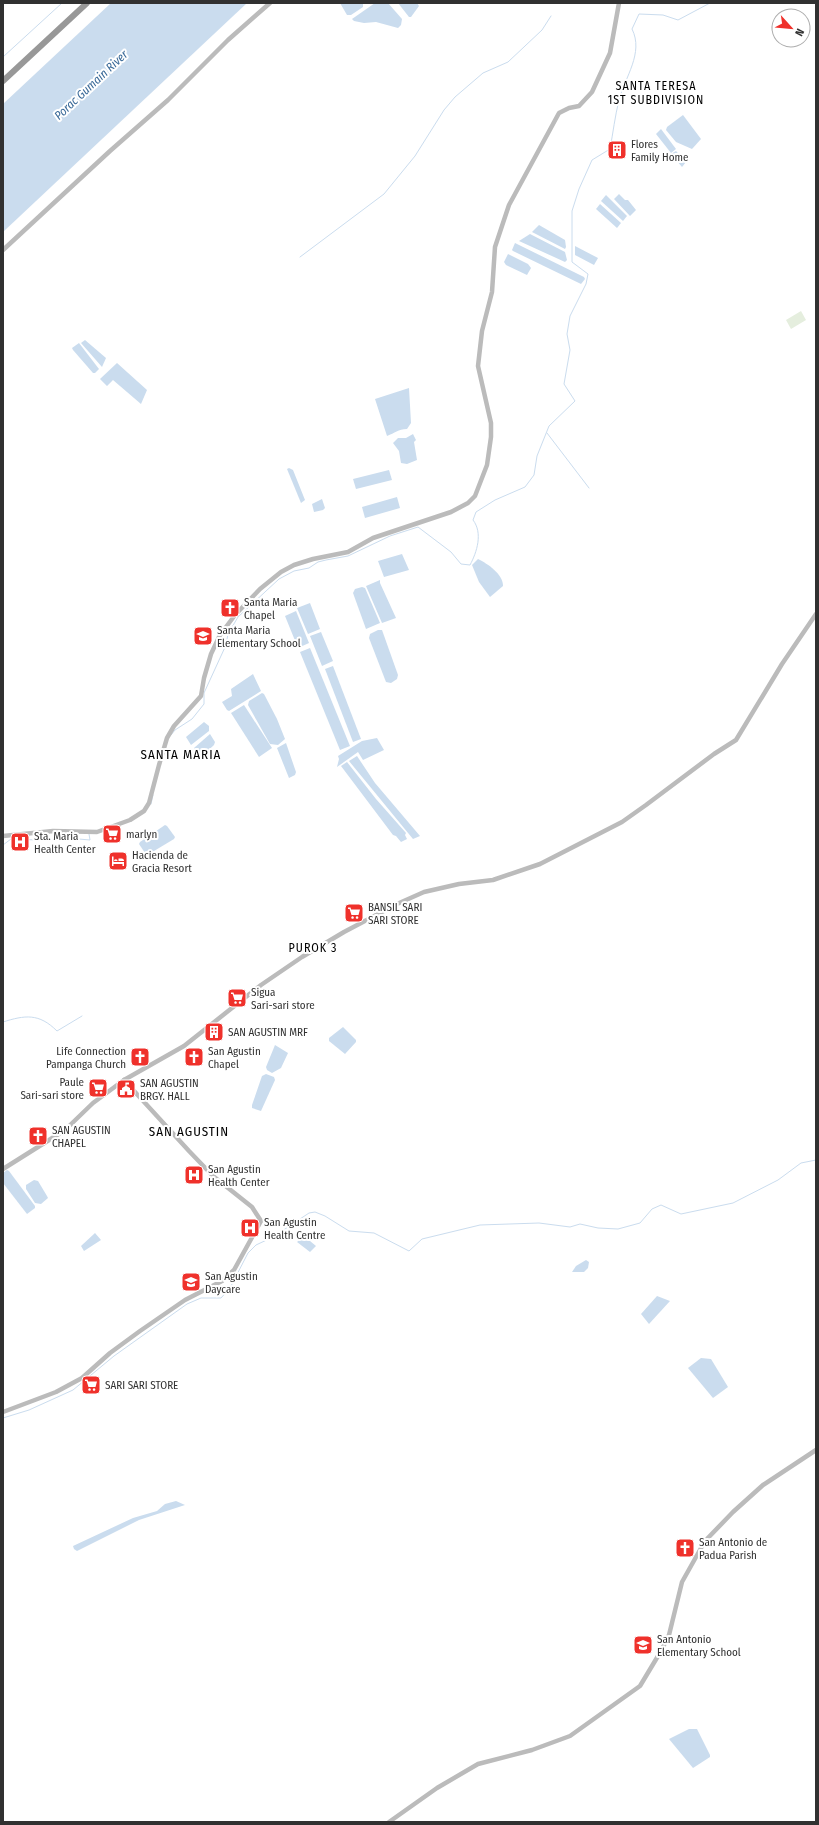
<svg xmlns="http://www.w3.org/2000/svg" width="819" height="1825" font-family="'Fira Sans Condensed',sans-serif">
  <style>
    .green { fill: #e5eede }
    .water { fill: #cadcee }
    .lines { fill: none; stroke-linecap: round; stroke-linejoin: round }
    .stream { stroke: #cadcee; stroke-width: 1 }
    .secondary { stroke: #bbb; stroke-width: 4.5 }
    .highway { stroke: #989898; stroke-width: 6 }
    .labels { text-anchor: middle; dominant-baseline: central; stroke-width: 4; stroke-linejoin: round; paint-order: stroke }
    .poi-label { font-size: 11px; fill: #313131; stroke: #fff; text-anchor: start }
    .water-label { font-size: 12px; font-style: italic; fill: #396998; stroke: #fff }
    .neighbourhood-label { font-size: 12px; letter-spacing: 1px; fill: #000; stroke: #fff }
    .quarter-label { font-size: 13px; letter-spacing: 1px; fill: #000; stroke: #fff }
  </style>
  <rect width="100%" height="100%" fill="#fff"/>
  <!-- green -->
  <path class="green" d="M801 311 806 320 791 329 786 320Z"/>
  <!-- water -->
  <g class="water">
    <path d="M111 3H247L3 232V104Z"/>
    <path d="M340 3H363V7L351 15H347Z"/>
    <path d="M375 3H388L402 19 401 25 398 28 376 22 364 23 354 21 352 19Z"/>
    <path d="M398 3H417L419 6 411 17H409Z"/>
    <path d="M683 115 701 139 692 149 676 142 666 130 667 127Z"/>
    <path d="M661 129 676 149 671 153 656 134Z"/>
    <path d="M676 151 686 162 682 167 671 154Z"/>
    <path d="M619 194 625 200H628L636 210 630 216 614 199Z"/>
    <path d="M606 195 627 216 623 221 601 201Z"/>
    <path d="M600 204 621 223 617 228 596 209Z"/>
    <path d="M539 225 565 240 566 247 565 249 532 232Z"/>
    <path d="M530 234 565 252 567 260 565 262 519 241Z"/>
    <path d="M515 243 584 277 585 279 581 284 513 251 512 250Z"/>
    <path d="M575 246 598 258 594 265 575 255Z"/>
    <path d="M508 254 528 264 531 268 527 275 506 265 504 262Z"/>
    <path d="M85 340 106 358 102 367 81 343Z"/>
    <path d="M79 343 99 369 95 373H93L73 350 72 348Z"/>
    <path d="M117 363 147 390 141 404 113 380 107 386 100 379Z"/>
    <path d="M409 388 411 423 407 429C398 429 395 433 387 436L375 399Z"/>
    <path d="M413 434 416 440 414 442 417 460 407 464 401 463 399 451 393 443 398 438H406Z"/>
    <path d="M289 468 293 470 305 500 301 503 287 469Z"/>
    <path d="M389 470 392 480 356 489 353 479Z"/>
    <path d="M397 497 400 508 365 518 362 507Z"/>
    <path d="M322 499 325 508 323 510 314 512 312 504Z"/>
    <path d="M402 554 409 570 384 577 378 561Z"/>
    <path d="M478 559C488 564 503 574 503 586L490 597 479 582 472 565Z"/>
    <path d="M380 580V583L396 618 382 623 366 586Z"/>
    <path d="M362 587 365 588 380 623 366 629 353 593 355 589Z"/>
    <path d="M310 603 320 629 308 634 297 608Z"/>
    <path d="M296 611 309 643 298 648 285 616Z"/>
    <path d="M378 630H382L398 675 397 679 391 683 386 682 369 638 370 634Z"/>
    <path d="M321 632 333 661 322 666 310 636Z"/>
    <path d="M310 648 350 746 340 750 300 652Z"/>
    <path d="M333 666 361 739 353 742 325 669Z"/>
    <path d="M253 674 261 691 229 711 227 710 222 702 232 696 231 689Z"/>
    <path d="M262 693 264 694 277 719 285 739 278 745 270 744 248 705 249 701Z"/>
    <path d="M244 705 272 748 259 757 231 713Z"/>
    <path d="M204 722 209 726V731L191 745 186 737Z"/>
    <path d="M210 734 215 742 214 745 202 756H200L194 748Z"/>
    <path d="M377 738 384 750 363 760 358 752 337 767 339 759 338 756 362 741Z"/>
    <path d="M286 743 296 772 295 775 289 778 277 748Z"/>
    <path d="M357 756 375 783 420 836 413 839 349 761Z"/>
    <path d="M347 762 376 799 406 833 405 835 407 839 401 842 396 836 393 835 341 766Z"/>
    <path d="M165 825 167 826 175 837 174 839 149 854 145 853 139 844 140 842Z"/>
    <path d="M343 1027 356 1040V1042L345 1054 329 1041V1038Z"/>
    <path d="M275 1045 288 1053 281 1068 272 1073 267 1070 266 1067Z"/>
    <path d="M266 1074 274 1077 275 1080 261 1111 252 1108V1105L262 1076Z"/>
    <path d="M7 1170 9 1171 35 1206V1208L27 1214 3 1183V1173Z"/>
    <path d="M34 1180 38 1181 47 1196 48 1198 41 1204 35 1203 26 1189V1185Z"/>
    <path d="M95 1233 101 1240 84 1251 81 1246Z"/>
    <path d="M304 1236 316 1246 310 1252 297 1242Z"/>
    <path d="M586 1260 589 1262 588 1268 584 1272H572L576 1266Z"/>
    <path d="M657 1296 670 1301 649 1324 641 1314Z"/>
    <path d="M701 1358 711 1359 728 1387 713 1398 688 1368Z"/>
    <path d="M176 1501 185 1505 139 1520 77 1551 74 1549 73 1546 133 1518 157 1511 165 1504Z"/>
    <path d="M689 1729H697L710 1755V1757L693 1768 669 1739Z"/>
  </g>
  <g class="lines">
    <!-- stream -->
    <g class="stream">
      <path d="M3 57 62 3"/>
      <path d="M300 257 384 194 415 156 444 110 455 97 483 73 508 62 542 30 551 16"/>
      <path d="M547 433 589 488"/>
      <path d="M171 735 175 730 192 719 204 704V693L226 645 228 634 238 617 279 579 294 571 309 568 318 562 326 560 348 556 390 536 418 527 451 552 461 564 470 565C477 552 483 533 473 520L476 512 495 500 525 487 534 475 537 456 549 426 575 401 564 384 570 350 567 334 570 316 586 284 588 274 572 262V211L579 189 592 160 610 149C613 133 615 116 619 100 625 77 644 53 632 29L639 14 663 15 678 20 710 3"/>
      <path d="M151 804 153 795"/>
      <path d="M3 845 11 839 37 840 67 838 90 840 89 834"/>
      <path d="M3 1022C25 1015 39 1013 57 1031L82 1016"/>
      <path d="M3 1418 29 1410 73 1390 114 1356 187 1304 201 1298H221L230 1288 248 1253 256 1245 273 1237 309 1213 315 1212 325 1216 349 1231 374 1233 409 1251 422 1239 480 1225 539 1223 570 1227 580 1224 598 1228 618 1229 640 1223 652 1209 661 1205 681 1214 733 1203 778 1180 801 1163 816 1160"/>
    </g>
    <!-- secondary -->
    <g class="secondary">
      <path d="M3 250 110 151 168 100 228 40 270 3"/>
      <path d="M3 836 53 831 97 832 130 820 144 811 149 803 159 765 167 738 174 726 201 696 204 678 211 654 220 635 235 615 260 589 281 572 294 565 313 559 348 552 373 538 451 512 468 503 475 496 487 465 491 437V423L478 366 482 331 492 292 495 247 509 205 559 113 569 108 579 106 592 92 610 53 619 3"/>
      <path d="M3 1169 65 1130 93 1103 124 1080 184 1046 261 985 302 957 344 932 397 904 424 892 459 884 493 880 540 864 622 822 646 805 714 754 736 740 782 664 816 614"/>
      <path d="M3 1412 56 1392 82 1378 110 1353 140 1331 185 1300 222 1281 234 1270 261 1221 252 1207 213 1176 189 1151 124 1080"/>
      <path d="M389 1822 437 1788 478 1764 532 1750 570 1736 640 1686 661 1651 669 1635 682 1582 705 1541 733 1512 763 1485 816 1450"/>
    </g>
    <!-- highway -->
    <path class="highway" d="M3 81 87 3"/>
  </g>
  <!-- icons -->
  <defs>
    <symbol id="building-square" viewBox="-11 -11 22 22"><rect x="-9" y="-9" width="18" height="18" rx="4" fill="#ef312b" stroke="#fff"/><path d="M-4-6H4V6H1V3H-1V6H-4ZM-2.5-4.3h1.7v1.8h-1.7ZM.8-4.3h1.7v1.8H.8ZM-2.5-1h1.7V.8h-1.7ZM.8-1h1.7V.8H.8Z" fill="#fff"/></symbol>
    <symbol id="church-square" viewBox="-11 -11 22 22"><rect x="-9" y="-9" width="18" height="18" rx="4" fill="#ef312b" stroke="#fff"/><path d="M-1.2-6h2.4v3.5h3.3v2.4h-3.3V6h-2.4V-.1h-3.3v-2.4h3.3Z" fill="#fff"/></symbol>
    <symbol id="school-square" viewBox="-11 -11 22 22"><rect x="-9" y="-9" width="18" height="18" rx="4" fill="#ef312b" stroke="#fff"/><path d="M0-5L7-2L0 1L-7-2ZM-4 1L0 2.5L4 1V4Q0 6-4 4Z" fill="#fff"/></symbol>
    <symbol id="supermarket-square" viewBox="-11 -11 22 22"><rect x="-9" y="-9" width="18" height="18" rx="4" fill="#ef312b" stroke="#fff"/><path d="M-6-5.5h2.5l.6 2H6L4.5 2H-2.5L-4.4-4H-6ZM-1.5 3.2a1.3 1.3 0 1 0 .1 0ZM3 3.2a1.3 1.3 0 1 0 .1 0Z" fill="#fff"/></symbol>
    <symbol id="hospital-square" viewBox="-11 -11 22 22"><rect x="-9" y="-9" width="18" height="18" rx="4" fill="#ef312b" stroke="#fff"/><path d="M-5-5h3v3.5h4V-5h3V5h-3V1.5h-4V5h-3Z" fill="#fff"/></symbol>
    <symbol id="hotel-square" viewBox="-11 -11 22 22"><rect x="-9" y="-9" width="18" height="18" rx="4" fill="#ef312b" stroke="#fff"/><path d="M-6-4.5h1.5V1H6V5H4.5V3h-9V5H-6ZM-4 0a1.8 1.8 0 1 1 3.6 0ZM.5 0V-2.5h3Q6-2.5 6 0Z" fill="#fff"/></symbol>
    <symbol id="civic-square" viewBox="-11 -11 22 22"><rect x="-9" y="-9" width="18" height="18" rx="4" fill="#ef312b" stroke="#fff"/><path d="M-.6-6.5H3V-4.5H.6V-3L4-1V1h2V6H-6V1h2V-1L-.6-3ZM-1.2 2.5V6h2.4V2.5Z" fill="#fff"/></symbol>
  </defs>
  <g fill-rule="evenodd">
    <use href="#building-square" x="606" y="139" width="22" height="22"/>
    <use href="#church-square" x="219" y="597" width="22" height="22"/>
    <use href="#school-square" x="192" y="625" width="22" height="22"/>
    <use href="#supermarket-square" x="101" y="823" width="22" height="22"/>
    <use href="#hospital-square" x="9" y="831" width="22" height="22"/>
    <use href="#hotel-square" x="107" y="850" width="22" height="22"/>
    <use href="#supermarket-square" x="343" y="902" width="22" height="22"/>
    <use href="#supermarket-square" x="226" y="987" width="22" height="22"/>
    <use href="#building-square" x="203" y="1021" width="22" height="22"/>
    <use href="#church-square" x="129" y="1046" width="22" height="22"/>
    <use href="#church-square" x="183" y="1046" width="22" height="22"/>
    <use href="#supermarket-square" x="87" y="1077" width="22" height="22"/>
    <use href="#civic-square" x="115" y="1078" width="22" height="22"/>
    <use href="#church-square" x="27" y="1125" width="22" height="22"/>
    <use href="#hospital-square" x="183" y="1164" width="22" height="22"/>
    <use href="#hospital-square" x="239" y="1217" width="22" height="22"/>
    <use href="#school-square" x="180" y="1271" width="22" height="22"/>
    <use href="#supermarket-square" x="80" y="1374" width="22" height="22"/>
    <use href="#church-square" x="674" y="1537" width="22" height="22"/>
    <use href="#school-square" x="632" y="1634" width="22" height="22"/>
  </g>
  <g class="labels">
    <!-- poi labels -->
    <g class="poi-label">
      <text x="631" y="144">Flores<tspan x="631" dy="13">Family Home</tspan></text>
      <text x="244" y="602">Santa Maria<tspan x="244" dy="13">Chapel</tspan></text>
      <text x="217" y="630">Santa Maria<tspan x="217" dy="13">Elementary School</tspan></text>
      <text x="126" y="834">marlyn</text>
      <text x="34" y="836">Sta. Maria<tspan x="34" dy="13">Health Center</tspan></text>
      <text x="132" y="855">Hacienda de<tspan x="132" dy="13">Gracia Resort</tspan></text>
      <text x="368" y="907">BANSIL SARI<tspan x="368" dy="13">SARI STORE</tspan></text>
      <text x="251" y="992">Sigua<tspan x="251" dy="13">Sari-sari store</tspan></text>
      <text x="228" y="1032">SAN AGUSTIN MRF</text>
      <text x="126" y="1051" text-anchor="end">Life Connection<tspan x="126" dy="13">Pampanga Church</tspan></text>
      <text x="208" y="1051">San Agustin<tspan x="208" dy="13">Chapel</tspan></text>
      <text x="84" y="1082" text-anchor="end">Paule<tspan x="84" dy="13">Sari-sari store</tspan></text>
      <text x="140" y="1083">SAN AGUSTIN<tspan x="140" dy="13">BRGY. HALL</tspan></text>
      <text x="52" y="1130">SAN AGUSTIN<tspan x="52" dy="13">CHAPEL</tspan></text>
      <text x="208" y="1169">San Agustin<tspan x="208" dy="13">Health Center</tspan></text>
      <text x="264" y="1222">San Agustin<tspan x="264" dy="13">Health Centre</tspan></text>
      <text x="205" y="1276">San Agustin<tspan x="205" dy="13">Daycare</tspan></text>
      <text x="105" y="1385">SARI SARI STORE</text>
      <text x="699" y="1542">San Antonio de<tspan x="699" dy="13">Padua Parish</tspan></text>
      <text x="657" y="1639">San Antonio<tspan x="657" dy="13">Elementary School</tspan></text>
    </g>
    <!-- water labels -->
    <g class="water-label">
      <text transform="translate(91 85) rotate(-43)">Porac Gumain River</text>
    </g>
    <!-- neighbourhood labels -->
    <g class="neighbourhood-label">
      <text x="656" y="86">SANTA TERESA<tspan x="656" dy="14">1ST SUBDIVISION</tspan></text>
      <text x="313" y="948">PUROK 3</text>
    </g>
    <!-- quarter labels -->
    <g class="quarter-label">
      <text x="181" y="754">SANTA MARIA</text>
      <text x="189" y="1131">SAN AGUSTIN</text>
    </g>
  </g>
  <!-- border -->
  <rect width="819" height="1825" fill="none" stroke="#313131" stroke-width="8"/>
  <!-- north arrow -->
  <g transform="translate(791 28) rotate(117)"><circle r="19" fill="#ffffff" stroke="#adadad"/>
  <path d="M0-3L7 15L0 10L-7 15Z" fill="#ef312b"/>
  <text y="-6" font-size="11" font-weight="bold" text-anchor="middle" fill="#313131">N</text>
  </g>
</svg>
